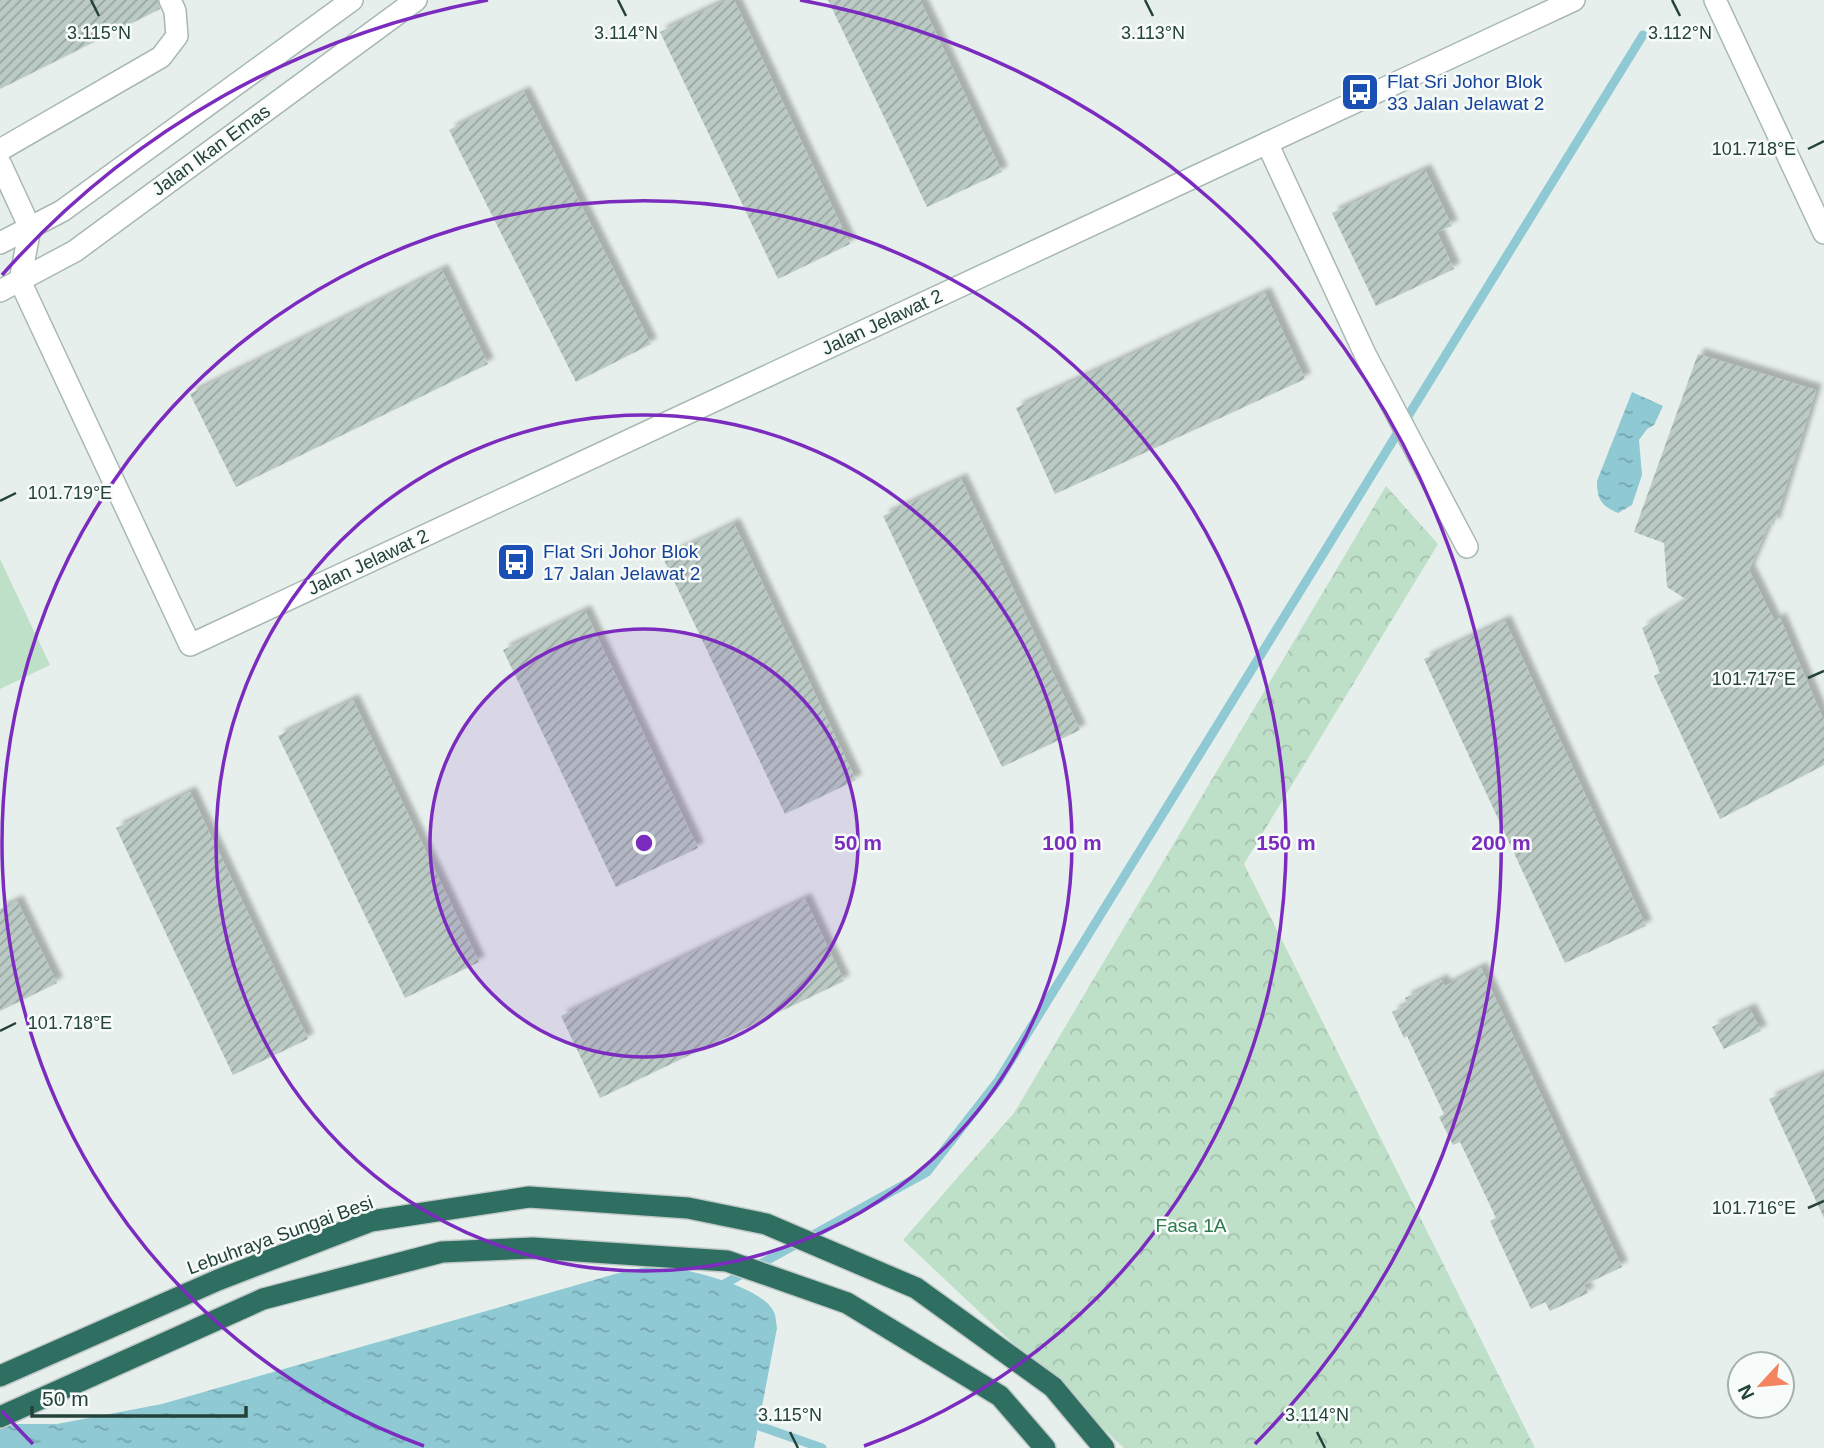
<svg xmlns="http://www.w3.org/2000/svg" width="1824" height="1448" font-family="Arial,sans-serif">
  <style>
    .forest { fill: url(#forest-crowns) }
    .garden { fill: #bfe0c8 }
    .water { fill: url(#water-ripples) }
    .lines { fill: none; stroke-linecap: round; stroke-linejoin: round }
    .stream { stroke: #8ec9d4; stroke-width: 9 }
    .building { fill: url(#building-hatch); filter: url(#shadow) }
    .minor-casing { stroke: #a8b8b2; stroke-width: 24 }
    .highway-casing { stroke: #c2cac8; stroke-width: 24 }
    .minor { stroke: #fff; stroke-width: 21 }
    .highway { stroke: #2f6f62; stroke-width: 21 }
    .ticks { fill: none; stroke: #24423a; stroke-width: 2.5 }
    .ring { fill: none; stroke: #7b2cbf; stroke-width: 3.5 }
    .labels { text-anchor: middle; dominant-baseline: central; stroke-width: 5; stroke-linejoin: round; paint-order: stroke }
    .transit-label { font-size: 19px; fill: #164399; stroke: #f7fbf9; text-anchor: start }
    .street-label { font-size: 19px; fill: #24423a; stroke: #f7fbf9 }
    .park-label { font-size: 19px; fill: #2d7a4b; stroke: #f7fbf9 }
    .ticks-label { font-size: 18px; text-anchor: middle; fill: #24423a; stroke: #f7fbf9; stroke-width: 5; stroke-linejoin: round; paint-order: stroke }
    .centre { fill: #7b2cbf; stroke: #f7fbf9; stroke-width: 3.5 }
    .ring-label { font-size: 21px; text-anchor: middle; font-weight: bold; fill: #7b2cbf; stroke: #f7fbf9; stroke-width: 5; stroke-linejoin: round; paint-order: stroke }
  </style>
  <defs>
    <pattern id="forest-crowns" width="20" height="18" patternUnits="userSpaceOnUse" patternTransform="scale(1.75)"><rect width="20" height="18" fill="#bfe0c8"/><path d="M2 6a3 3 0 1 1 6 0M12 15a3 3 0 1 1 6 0" fill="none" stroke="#a4c1ad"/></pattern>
    <pattern id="water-ripples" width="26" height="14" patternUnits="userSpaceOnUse" patternTransform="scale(1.75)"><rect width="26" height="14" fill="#8ec9d4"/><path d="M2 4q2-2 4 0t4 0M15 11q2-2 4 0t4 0" fill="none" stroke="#74a5ad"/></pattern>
    <pattern id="building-hatch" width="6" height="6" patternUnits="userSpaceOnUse" patternTransform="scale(1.75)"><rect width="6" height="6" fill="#bbcac4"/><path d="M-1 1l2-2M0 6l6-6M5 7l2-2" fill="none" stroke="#98a6a0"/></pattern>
    <filter id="shadow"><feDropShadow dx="6" dy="-6" stdDeviation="2" flood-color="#0004"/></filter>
  </defs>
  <rect width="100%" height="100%" fill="#e6efeb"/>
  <!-- forest -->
  <path class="forest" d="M1386 486 1438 544 1244 864 1535 1448H1124L903 1240 1014 1113Z"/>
  <!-- garden -->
  <path class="garden" d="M0 559 50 665 0 689Z"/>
  <!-- water -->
  <g class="water">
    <path d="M1632 392 1663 406 1654 425 1647 429 1639 440 1642 475 1632 505 1618 513C1601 506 1597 499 1597 481Z"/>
    <path d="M657 1265C685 1269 761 1285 774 1312 776 1316 776 1323 777 1328L754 1448H0V1424H57L162 1404 622 1272Z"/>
  </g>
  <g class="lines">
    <!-- stream -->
    <g class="stream">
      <path d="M723 1293 726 1283 927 1172 998 1081 1643 35"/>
      <path d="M748 1422 822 1448"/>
    </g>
  </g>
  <!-- building -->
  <g class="building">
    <path d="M0 0H157L160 9 0 89Z"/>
    <path d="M727 0H734L850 244 778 279 660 32Z"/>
    <path d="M828 0H920L1002 172 927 207Z"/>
    <path d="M524 92 651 344 576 382 449 130Z"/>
    <path d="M1425 170 1452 226 1437 232 1454 269 1376 306 1332 213Z"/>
    <path d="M442 270 488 364 236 487 190 394Z"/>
    <path d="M1265 293 1305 379 1055 494 1016 408Z"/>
    <path d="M1698 354 1816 390 1774 525 1769 523 1749 570 1775 622 1780 618 1824 721V765L1720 819 1654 676 1660 673 1642 628 1687 600 1667 587 1664 543 1634 532Z"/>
    <path d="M961 479 1080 730 1002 767 883 516Z"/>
    <path d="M734 524 856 780 785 814 663 558Z"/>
    <path d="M585 611 698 848 616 887 503 650Z"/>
    <path d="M1505 621 1646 926 1565 963 1424 659Z"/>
    <path d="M353 700 479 962 405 998 278 736Z"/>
    <path d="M190 792 308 1039 233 1075 116 828Z"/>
    <path d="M805 899 844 981 600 1098 561 1016Z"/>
    <path d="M17 901 57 983 0 1011V909Z"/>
    <path d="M1481 968 1622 1267 1584 1285 1588 1293 1550 1311 1545 1302 1531 1309 1490 1221 1496 1218 1460 1142 1453 1145 1439 1117 1444 1114 1407 1036 1404 1038 1392 1012 1408 1004 1405 998 1442 980 1445 986Z"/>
    <path d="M1750 1009 1761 1031 1724 1049 1712 1027Z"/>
    <path d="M1824 1074V1218L1769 1099Z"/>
  </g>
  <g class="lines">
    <defs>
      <g id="minor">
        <path d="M1715 0 1824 233"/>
        <path d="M1267 143 1365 354 1467 547"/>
        <path d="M0 150 161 57 177 36 175 11 170 0"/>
        <path d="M0 163 30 228 20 281 190 645 1574 0"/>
        <path d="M0 243 62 211 352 0"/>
        <path d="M0 291 75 251 416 0"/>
      </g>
      <g id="highway">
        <path d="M0 1376 218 1280 371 1221 529 1197 688 1208 766 1224 916 1288 1053 1387 1104 1448"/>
        <path d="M0 1417 263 1299 442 1252 533 1248 727 1261 847 1303 1000 1396 1045 1448"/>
      </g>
    </defs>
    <!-- minor casing -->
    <use href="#minor" class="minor-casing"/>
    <!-- highway casing -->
    <use href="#highway" class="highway-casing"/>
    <!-- minor -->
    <use href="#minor" class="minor"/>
    <!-- highway -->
    <use href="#highway" class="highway"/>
  </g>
  <!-- ticks -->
  <path class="ticks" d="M91 0 99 16M618 0 626 16M1145 0 1153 16M1672 0 1680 16M1808 149 1824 141M0 501 16 493M1808 678 1824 671M0 1031 16 1023M1808 1208 1824 1201M790 1432 798 1448M1317 1432 1325 1448"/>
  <!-- distance rings -->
  <circle cx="644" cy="843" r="214" fill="#7b2cbf" fill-opacity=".12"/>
  <g class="ring">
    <circle cx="644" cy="843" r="214"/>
    <circle cx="644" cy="843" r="428"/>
    <path d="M424 1446A642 642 0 1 1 864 1446"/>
    <path d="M33 1444A857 857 0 0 1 2 1411M2 275A857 857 0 0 1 488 0M800 0A857 857 0 0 1 1255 1444"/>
  </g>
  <!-- icons -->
  <defs>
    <symbol id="bus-square" viewBox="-11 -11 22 22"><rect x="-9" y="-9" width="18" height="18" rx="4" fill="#1a4fb4" stroke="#f7fbf9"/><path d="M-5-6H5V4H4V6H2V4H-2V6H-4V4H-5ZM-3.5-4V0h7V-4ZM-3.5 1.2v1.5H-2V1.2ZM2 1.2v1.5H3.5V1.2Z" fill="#fff"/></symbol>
  </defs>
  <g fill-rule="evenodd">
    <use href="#bus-square" x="1338" y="70" width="44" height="44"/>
    <use href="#bus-square" x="494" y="540" width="44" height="44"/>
  </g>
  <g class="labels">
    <!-- transit labels -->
    <g class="transit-label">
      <text x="1387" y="81">Flat Sri Johor Blok<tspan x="1387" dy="22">33 Jalan Jelawat 2</tspan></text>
      <text x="543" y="551">Flat Sri Johor Blok<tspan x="543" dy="22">17 Jalan Jelawat 2</tspan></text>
    </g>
    <!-- street labels -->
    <g class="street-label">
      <text transform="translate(211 150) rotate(-36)">Jalan Ikan Emas</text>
      <text transform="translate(882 322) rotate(-25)">Jalan Jelawat 2</text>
      <text transform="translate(368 562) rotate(-25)">Jalan Jelawat 2</text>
      <text transform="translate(280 1235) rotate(-20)">Lebuhraya Sungai Besi</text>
    </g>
    <!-- park labels -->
    <g class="park-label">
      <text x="1191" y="1225">Fasa 1A</text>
    </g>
  </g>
  <g class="ticks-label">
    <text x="99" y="39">3.115°N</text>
    <text x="626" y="39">3.114°N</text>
    <text x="1153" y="39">3.113°N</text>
    <text x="1680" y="39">3.112°N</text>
    <text x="1754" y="155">101.718°E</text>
    <text x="70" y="499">101.719°E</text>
    <text x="1754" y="685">101.717°E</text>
    <text x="70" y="1029">101.718°E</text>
    <text x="1754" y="1214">101.716°E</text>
    <text x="790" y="1421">3.115°N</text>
    <text x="1317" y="1421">3.114°N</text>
  </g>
  <circle cx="644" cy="843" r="10" class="centre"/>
  <g class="ring-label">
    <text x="858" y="850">50 m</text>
    <text x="1072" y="850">100 m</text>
    <text x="1286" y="850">150 m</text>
    <text x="1501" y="850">200 m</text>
  </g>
  <!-- north arrow -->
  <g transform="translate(1761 1385) rotate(244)"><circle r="33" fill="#f7fbf9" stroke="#a3b1ad" stroke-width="2"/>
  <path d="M0-5L12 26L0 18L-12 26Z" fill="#f4845f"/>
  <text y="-10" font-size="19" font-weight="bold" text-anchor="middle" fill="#24423a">N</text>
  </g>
  <!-- scale -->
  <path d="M32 1406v10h214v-10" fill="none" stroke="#24423a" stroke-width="3.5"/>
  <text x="42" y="1406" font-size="21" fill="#24423a" stroke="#f7fbf9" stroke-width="5" paint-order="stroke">50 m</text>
</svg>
